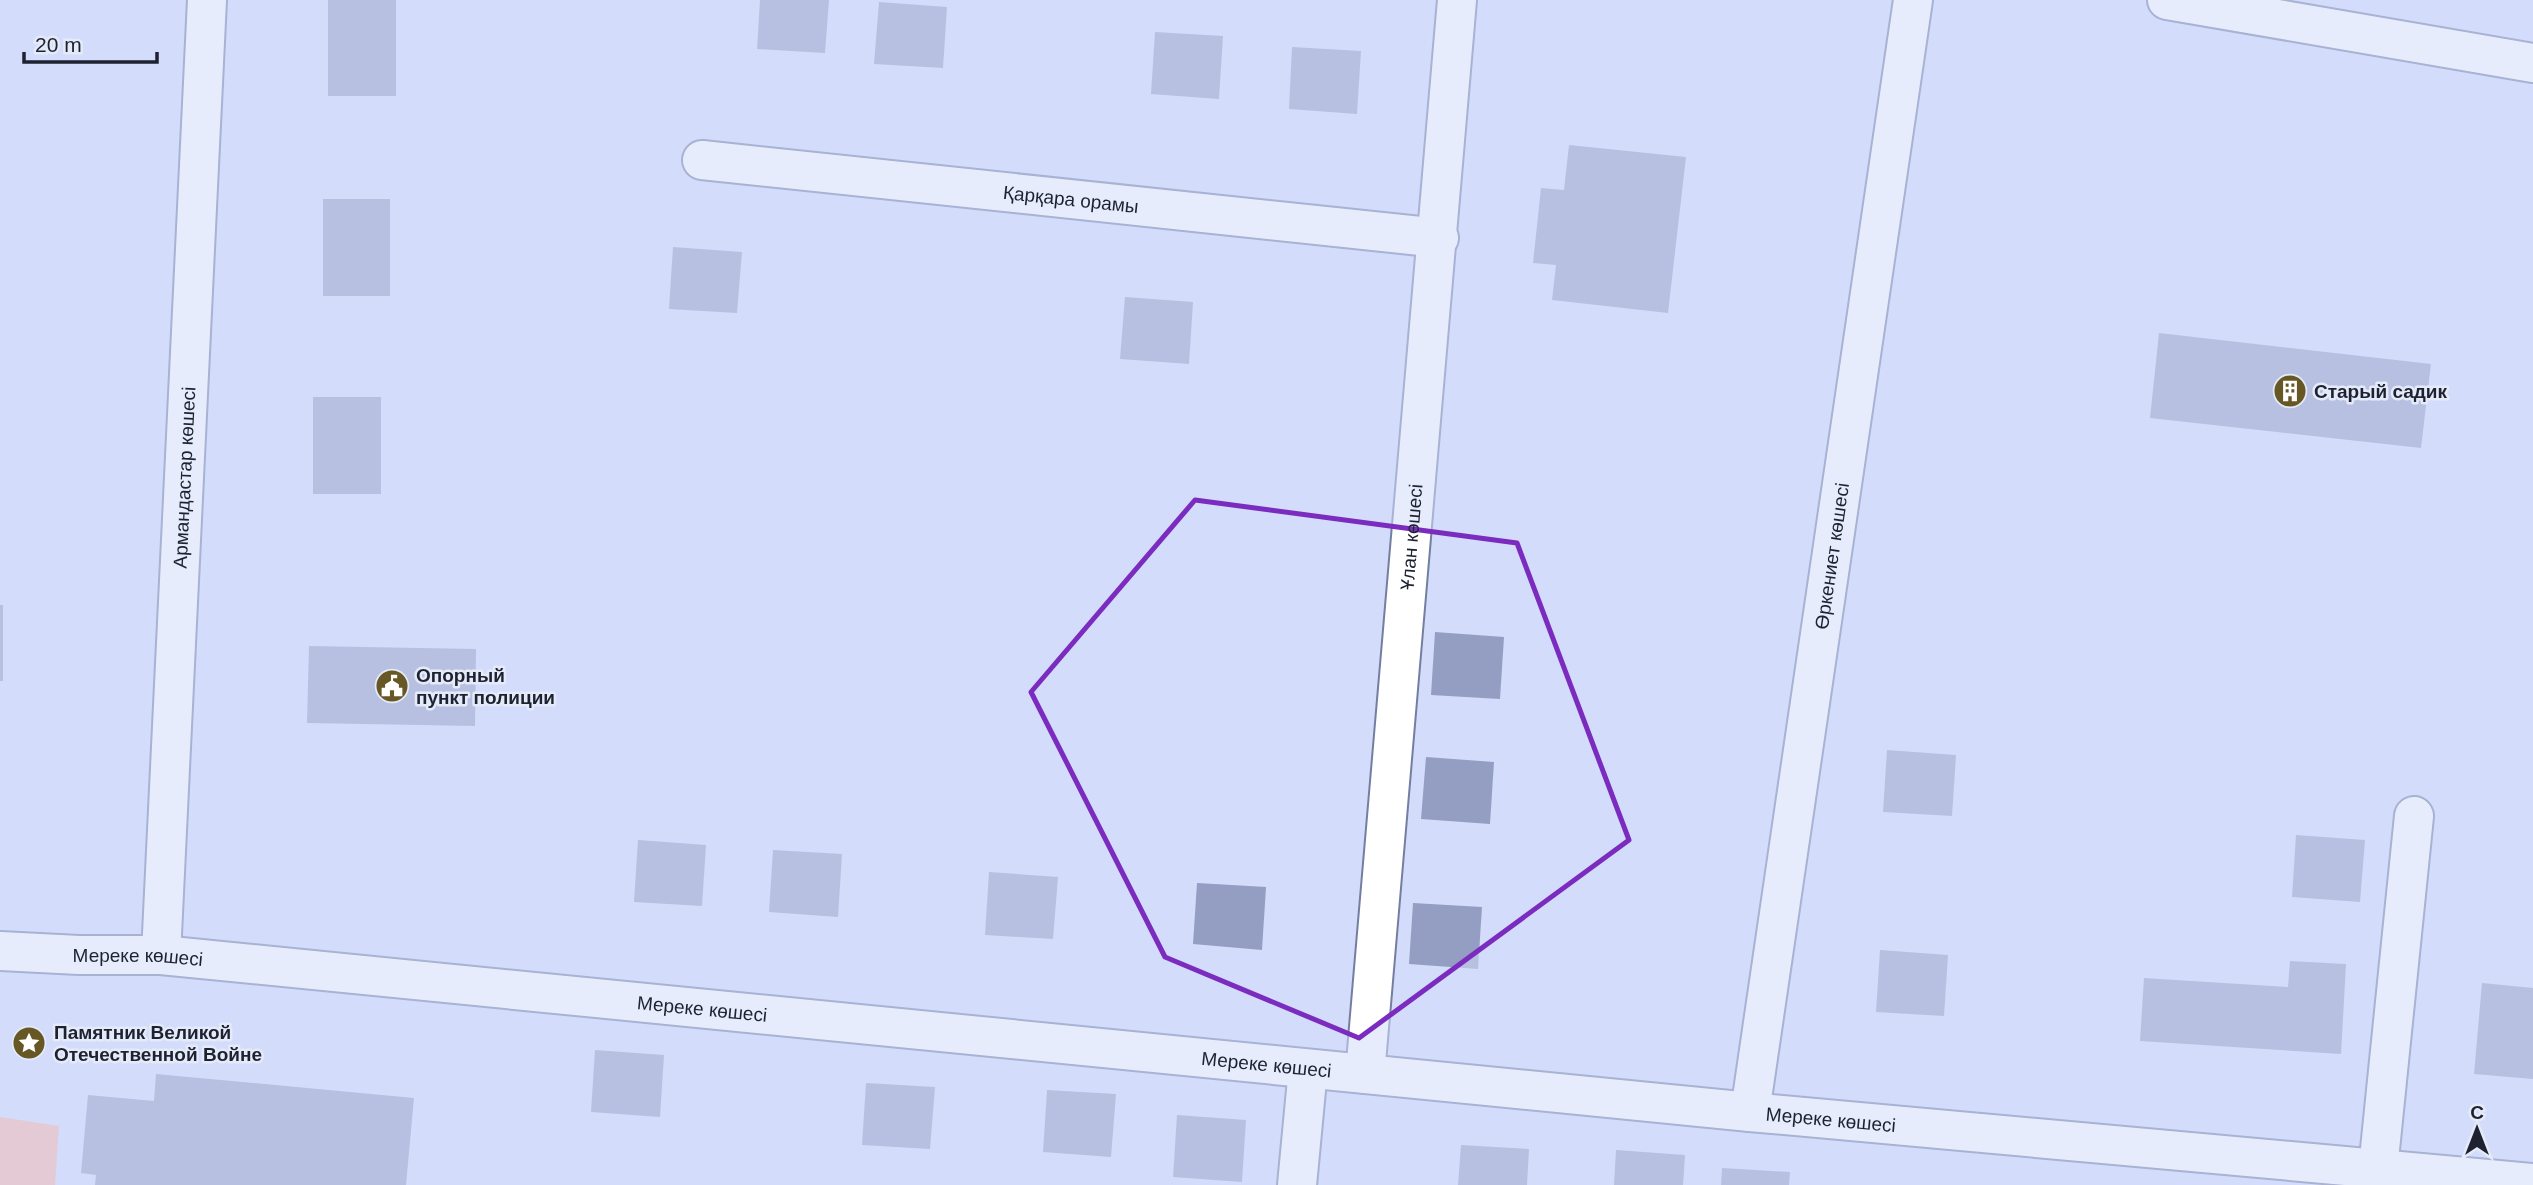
<svg xmlns="http://www.w3.org/2000/svg" width="2533" height="1185" font-family="Arial,sans-serif">
  <style>
    .green { fill: #f8b4a5 }
    .building { fill: #949ec2 }
    .lines { fill: none; stroke-linecap: round; stroke-linejoin: round }
    .minor-casing { stroke: #747ea0; stroke-width: 42 }
    .minor { stroke: #fff; stroke-width: 38 }
    .marked { fill: none; stroke: #7b2cbf; stroke-width: 5; stroke-linejoin: round }
    .labels { text-anchor: middle; dominant-baseline: central; stroke-width: 5; stroke-linejoin: round; paint-order: stroke }
    .street-label { font-size: 19px; fill: #1e2230; stroke: #e5eaf9 }
    .poi-label { font-size: 19px; font-weight: bold; fill: #1e2230; stroke: #e5eaf9; text-anchor: start }
  </style>
  <rect width="100%" height="100%" fill="#d3dcfb"/>
  <!-- green -->
  <path class="green" d="M0 1117 59 1126 55 1185H0Z"/>
  <!-- building -->
  <g class="building">
    <rect x="328" y="0" width="68" height="96"/>
    <path d="M760 0H829L825 53 757 49Z"/>
    <path d="M879 2 947 7 943 68 874 64Z"/>
    <path d="M1155 32 1223 36 1219 99 1151 94Z"/>
    <path d="M1292 47 1361 51 1357 114 1289 109Z"/>
    <path d="M1569 145 1686 157 1668 313 1552 300 1556 265 1533 263 1541 188 1564 190Z"/>
    <rect x="323" y="199" width="67" height="97"/>
    <path d="M673 247 742 252 737 313 669 309Z"/>
    <path d="M1125 297 1193 302 1189 364 1120 359Z"/>
    <path d="M2159 333 2431 364 2421 448 2150 418Z"/>
    <rect x="313" y="397" width="68" height="97"/>
    <rect x="0" y="605" width="3" height="76"/>
    <path d="M1435 632 1504 637 1500 699 1431 695Z"/>
    <path d="M309 646 476 649 475 726 307 723Z"/>
    <path d="M1887 750 1956 755 1952 816 1883 812Z"/>
    <path d="M1426 757 1494 762 1490 824 1421 819Z"/>
    <path d="M2296 835 2365 840 2360 902 2292 897Z"/>
    <path d="M638 840 706 845 702 906 634 902Z"/>
    <path d="M773 850 842 854 838 917 769 912Z"/>
    <path d="M989 872 1058 877 1053 939 985 935Z"/>
    <path d="M1197 883 1266 887 1262 950 1193 944Z"/>
    <path d="M1413 903 1482 907 1478 969 1409 964Z"/>
    <path d="M1880 950 1948 955 1944 1016 1876 1012Z"/>
    <path d="M2290 961 2346 964 2341 1054 2140 1041 2144 978 2288 987Z"/>
    <path d="M2482 983 2533 988V1079L2474 1074Z"/>
    <path d="M595 1050 664 1055 660 1117 591 1112Z"/>
    <path d="M156 1074 414 1098 406 1185H95L96 1175 81 1173 88 1095 154 1101Z"/>
    <path d="M866 1083 935 1087 930 1149 862 1145Z"/>
    <path d="M1047 1090 1116 1094 1111 1157 1043 1152Z"/>
    <path d="M1177 1115 1246 1120 1242 1182 1173 1177Z"/>
    <path d="M1461 1145 1529 1149 1527 1185H1458Z"/>
    <path d="M1616 1150 1685 1155 1683 1185H1614Z"/>
    <path d="M1722 1168 1790 1172 1789 1185H1721Z"/>
  </g>
  <g class="lines">
    <defs>
      <g id="minor">
        <path d="M2167 0 2533 63"/>
        <path id="s1" d="M702 160 1439 238"/>
        <path id="s2" d="M0 951 79 955H161L1750 1112 2533 1183"/>
        <path id="s3" d="M161 955 207 0"/>
        <path id="s4" d="M1365 1074 1457 0"/>
        <path id="s5" d="M1750 1112 1913 0"/>
        <path d="M2378 1169 2414 816"/>
        <path d="M1297 1185 1308 1069"/>
      </g>
    </defs>
    <!-- minor casing -->
    <use href="#minor" class="minor-casing"/>
    <!-- minor -->
    <use href="#minor" class="minor"/>
  </g>
  <!-- marked area -->
  <path d="M0 0H2533V1185H0ZM1195 500 1517 543 1629 840 1359 1038 1165 957 1031 692Z" fill="#d3dcfb" fill-opacity=".55" fill-rule="evenodd"/>
  <path class="marked" d="M1195 500 1517 543 1629 840 1359 1038 1165 957 1031 692Z"/>
  <!-- icons -->
  <defs>
    <symbol id="building-disc" viewBox="-11 -11 22 22"><circle r="9.5" fill="#665724" stroke="#e5eaf9"/><path d="M-4-6H4V6H1V3H-1V6H-4ZM-2.5-4.3h1.7v1.8h-1.7ZM.8-4.3h1.7v1.8H.8ZM-2.5-1h1.7V.8h-1.7ZM.8-1h1.7V.8H.8Z" fill="#fff"/></symbol>
    <symbol id="civic-disc" viewBox="-11 -11 22 22"><circle r="9.5" fill="#665724" stroke="#e5eaf9"/><path d="M-.6-6.5H3V-4.5H.6V-3L4-1V1h2V6H-6V1h2V-1L-.6-3ZM-1.2 2.5V6h2.4V2.5Z" fill="#fff"/></symbol>
    <symbol id="sight-disc" viewBox="-11 -11 22 22"><circle r="9.5" fill="#665724" stroke="#e5eaf9"/><path d="M0-6L1.8-2.2L6-1.7L2.9 1.2L3.7 5.4L0 3.3L-3.7 5.4L-2.9 1.2L-6-1.7L-1.8-2.2Z" fill="#fff"/></symbol>
  </defs>
  <g fill-rule="evenodd">
    <use href="#building-disc" x="2271" y="372" width="38" height="38"/>
    <use href="#civic-disc" x="373" y="667" width="38" height="38"/>
    <use href="#sight-disc" x="10" y="1024" width="38" height="38"/>
  </g>
  <g class="labels">
    <!-- street labels -->
    <g class="street-label">
      <text stroke="none"><textPath href="#s1" startOffset="371">Қарқара орамы</textPath></text>
      <text stroke="none"><textPath href="#s3" startOffset="478">Армандастар көшесі</textPath></text>
      <text stroke="none"><textPath href="#s4" startOffset="539">Ұлан көшесі</textPath></text>
      <text stroke="none"><textPath href="#s5" startOffset="562">Өркениет көшесі</textPath></text>
      <text stroke="none"><textPath href="#s2" startOffset="138">Мереке көшесі</textPath></text>
      <text stroke="none"><textPath href="#s2" startOffset="705">Мереке көшесі</textPath></text>
      <text stroke="none"><textPath href="#s2" startOffset="1272">Мереке көшесі</textPath></text>
      <text stroke="none"><textPath href="#s2" startOffset="1839">Мереке көшесі</textPath></text>
    </g>
    <!-- poi labels -->
    <g class="poi-label">
      <text x="2314" y="391">Старый садик</text>
      <text x="416" y="675">Опорный<tspan x="416" dy="22">пункт полиции</tspan></text>
      <text x="54" y="1032">Памятник Великой<tspan x="54" dy="22">Отечественной Войне</tspan></text>
    </g>
  </g>
  <!-- north arrow -->
  <g transform="translate(2477 1129)" stroke="#e5eaf9" stroke-width="5" paint-order="stroke">
  <path d="M0-5L12 26L0 18L-12 26Z" fill="#1e2230"/>
  <text y="-10" font-size="19" font-weight="bold" text-anchor="middle" fill="#1e2230">С</text>
  </g>
  <!-- scale -->
  <path d="M24 52v10h133v-10" fill="none" stroke="#1e2230" stroke-width="3.5"/>
  <text x="35" y="52" font-size="21" fill="#1e2230" stroke="#e5eaf9" stroke-width="5" paint-order="stroke">20 m</text>
</svg>
